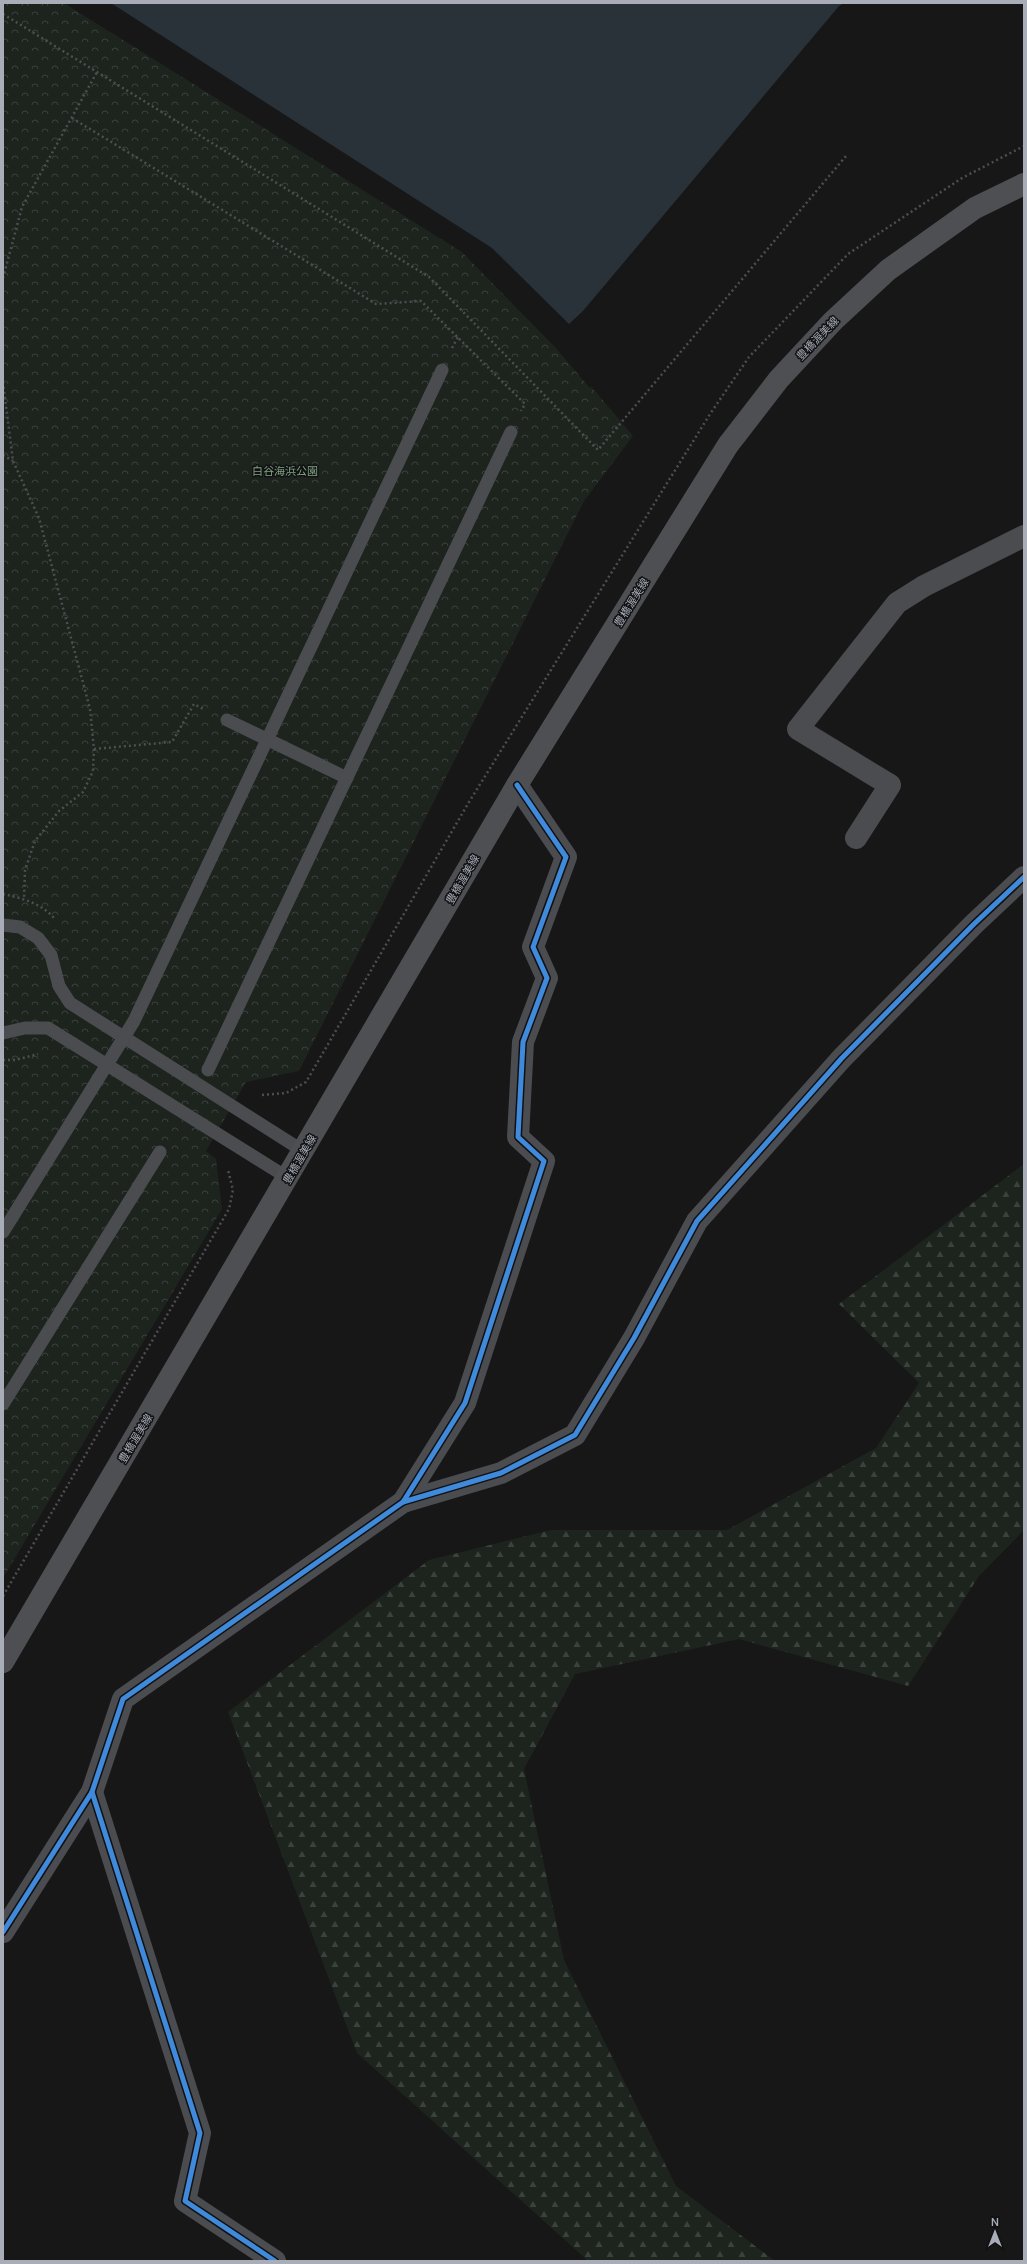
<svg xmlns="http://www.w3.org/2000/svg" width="1027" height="2264" font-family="Manrope,'Noto Sans JP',sans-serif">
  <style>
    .forest { fill: url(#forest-firs) }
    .park { fill: url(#park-crowns) }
    .water { fill: #2a3239 }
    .pier { fill: #171717 }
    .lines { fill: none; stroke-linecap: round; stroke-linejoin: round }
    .path { stroke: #4d4e52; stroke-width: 2.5; stroke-dasharray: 2 3; stroke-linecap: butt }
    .service { stroke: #4b4c50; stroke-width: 13 }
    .minor { stroke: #4b4c50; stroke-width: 22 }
    .primary { stroke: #4d4f52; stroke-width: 22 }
    .cycleway-casing { stroke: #111113; stroke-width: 8 }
    .cycleway { stroke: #408adc; stroke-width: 5 }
    .labels { text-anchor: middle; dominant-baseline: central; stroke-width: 3; stroke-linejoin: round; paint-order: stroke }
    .street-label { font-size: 11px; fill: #a8adb8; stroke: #111113 }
    .park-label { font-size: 11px; fill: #7fa381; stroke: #111113 }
  </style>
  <defs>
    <pattern id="forest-firs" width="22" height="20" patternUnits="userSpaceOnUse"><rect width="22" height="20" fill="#1d241e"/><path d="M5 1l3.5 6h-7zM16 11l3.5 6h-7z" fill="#3b413d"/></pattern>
    <pattern id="park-crowns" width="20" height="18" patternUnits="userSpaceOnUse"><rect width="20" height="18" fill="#1d241e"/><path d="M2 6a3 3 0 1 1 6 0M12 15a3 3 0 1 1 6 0" fill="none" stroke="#3b413d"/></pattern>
  </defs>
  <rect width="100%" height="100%" fill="#171717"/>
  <!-- forest -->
  <path class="forest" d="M1024 1164V1530L979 1576 908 1686 739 1639 575 1674 524 1769 564 1960 676 2186 775 2261H585L586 2259 357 2053 228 1712 429 1560 551 1530H727L876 1448 919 1383 839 1304Z"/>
  <!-- park -->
  <path class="park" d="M3 3H66L463 250 558 347 633 436 584 501 299 1071 246 1082 206 1151 216 1159 222 1209 3 1578Z"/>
  <!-- water -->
  <path class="water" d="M66 3H843L584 310 558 347 463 250Z"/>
  <!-- pier -->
  <path class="pier" d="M64 3H111L492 248 569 324 584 310 839 6 845 3 587 310 626 346 590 388 556 348 462 252Z"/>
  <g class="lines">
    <!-- path -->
    <g class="path">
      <path d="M3 14 429 277 598 450 846 156"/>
      <path d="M72 118 376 304 421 301 525 404 521 411"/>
      <path d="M3 278 22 207 97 72"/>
      <path d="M452 348 458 337"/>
      <path d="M3 382 13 461 39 518 90 709 94 749 93 771 83 792 59 811 35 841 25 870 24 899"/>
      <path d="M3 455 13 461"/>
      <path d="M94 749 172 742 194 704 205 710"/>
      <path d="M3 894C21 898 41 903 54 918"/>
      <path d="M3 1060H15L38 1054"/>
      <path d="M262 1095 286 1093 306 1082 469 802 710 414 749 357 848 254 962 178 1024 146"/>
      <path d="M3 1596 229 1209 233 1190 228 1170"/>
    </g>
    <!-- service -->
    <g class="service">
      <path d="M227 720 347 778"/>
      <path d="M3 925 20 927 38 938 51 955 59 986 70 1003 303 1151"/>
      <path d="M3 1033 25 1028H48L288 1178"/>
      <path d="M208 1070 511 432"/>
      <path d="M3 1232 134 1021 442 370"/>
      <path d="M3 1404 160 1152"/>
    </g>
    <!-- minor -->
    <g class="minor">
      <path d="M856 838 890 785 798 729 897 603 924 586 1024 536"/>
      <path d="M403 1502 465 1403 544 1161 518 1137 523 1042 547 978 533 947 566 857 517 785"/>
      <path d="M92 1792 200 2133 185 2201 275 2261"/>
      <path d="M3 1932 92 1792 123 1699 403 1502 501 1473 575 1435 634 1338 697 1221 842 1058 974 924 1024 877"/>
    </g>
    <!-- primary -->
    <path class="primary" d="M3 1662 517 785 728 445 779 379 833 321 888 270 975 208 1024 184"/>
    <defs>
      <g id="cycleway">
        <path d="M403 1502 465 1403 544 1161 518 1137 523 1042 547 978 533 947 566 857 517 785"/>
        <path d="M92 1792 200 2133 185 2201 275 2261"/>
        <path d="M3 1932 92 1792 123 1699 403 1502 501 1473 575 1435 634 1338 697 1221 842 1058 974 924 1024 877"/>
      </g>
    </defs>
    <!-- cycleway casing -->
    <use href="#cycleway" class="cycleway-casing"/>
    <!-- cycleway -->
    <use href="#cycleway" class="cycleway"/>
  </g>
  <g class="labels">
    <!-- street labels -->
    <g class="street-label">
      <text transform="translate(817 338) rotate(-46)">豊橋渥美線</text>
      <text transform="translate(631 602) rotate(-58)">豊橋渥美線</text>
      <text transform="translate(462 879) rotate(-60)">豊橋渥美線</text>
      <text transform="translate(299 1159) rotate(-60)">豊橋渥美線</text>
      <text transform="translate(135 1438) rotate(-59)">豊橋渥美線</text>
    </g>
    <!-- park labels -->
    <g class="park-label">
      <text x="285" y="470">白谷海浜公園</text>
    </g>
  </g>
  <!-- border -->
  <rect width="1027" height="2264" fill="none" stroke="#a8adb8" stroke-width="8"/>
  <!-- north arrow -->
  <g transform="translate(995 2232)" stroke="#111113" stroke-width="3" paint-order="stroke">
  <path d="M0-3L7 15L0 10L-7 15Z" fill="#a8adb8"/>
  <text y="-6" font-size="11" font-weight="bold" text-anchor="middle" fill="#a8adb8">N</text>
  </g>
</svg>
